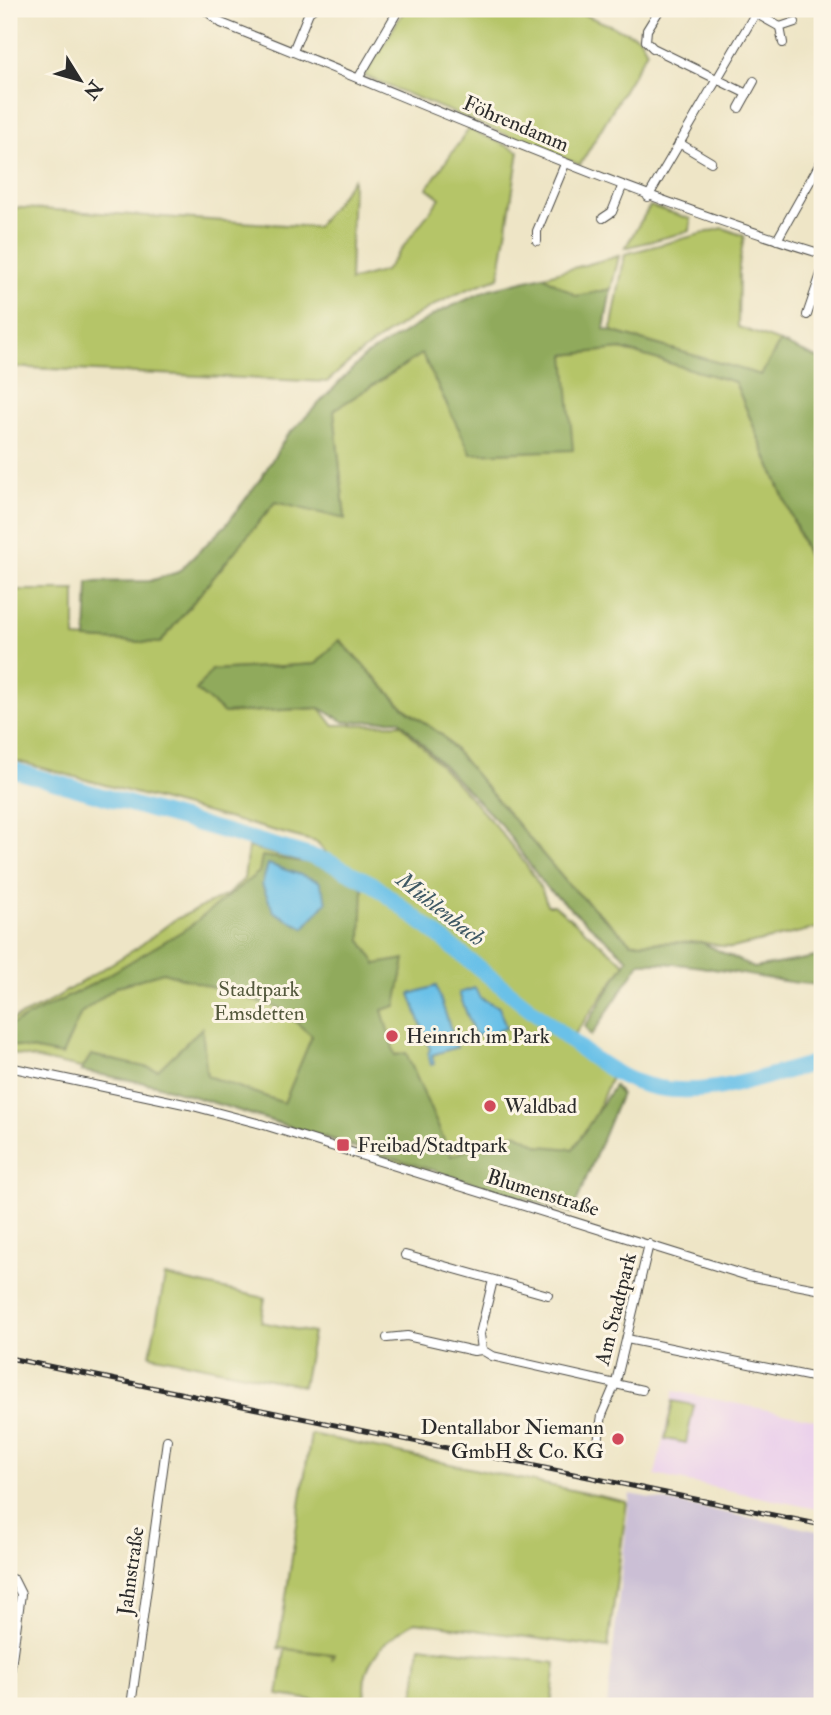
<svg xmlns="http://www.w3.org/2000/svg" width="831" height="1715" font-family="'IM FELL Double Pica',serif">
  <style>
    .built { fill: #ebd1eb }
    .industrial { fill: #cbbfd5 }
    .green { fill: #b5c567; stroke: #707849; stroke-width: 2 }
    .forest { fill: #90aa5c; stroke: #5e6a44; stroke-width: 2 }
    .water { fill: #6bc1e8; stroke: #4b768a; stroke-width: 2 }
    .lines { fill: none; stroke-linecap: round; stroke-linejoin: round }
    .river { stroke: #6bc1e8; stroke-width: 16 }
    .street-casing { stroke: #484742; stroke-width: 10 }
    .street { stroke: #fff; stroke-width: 8 }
    .rail-casing { stroke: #2b2b2b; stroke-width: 5 }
    .rail { stroke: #fcf5e5; stroke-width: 2.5; stroke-dasharray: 8; stroke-linecap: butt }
    .poi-dot { fill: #d1495b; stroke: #fcf5e5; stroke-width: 2.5 }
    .labels { text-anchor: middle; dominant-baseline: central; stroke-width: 6; stroke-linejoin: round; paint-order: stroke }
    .street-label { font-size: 21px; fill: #2b2b2b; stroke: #fcf5e5 }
    .park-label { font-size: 21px; fill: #54593d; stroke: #fcf5e5 }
    .poi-label { font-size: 21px; fill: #2b2b2b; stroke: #fcf5e5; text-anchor: start }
    .water-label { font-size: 23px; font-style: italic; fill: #3e5864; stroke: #fcf5e5 }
  </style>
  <rect width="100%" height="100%" fill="#fcf5e5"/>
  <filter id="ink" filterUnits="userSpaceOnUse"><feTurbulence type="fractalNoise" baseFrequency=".0143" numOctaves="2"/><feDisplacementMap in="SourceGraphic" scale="14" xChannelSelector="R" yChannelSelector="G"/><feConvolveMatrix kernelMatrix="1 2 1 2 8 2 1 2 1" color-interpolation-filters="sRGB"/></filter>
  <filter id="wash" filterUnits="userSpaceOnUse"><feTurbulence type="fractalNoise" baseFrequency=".00686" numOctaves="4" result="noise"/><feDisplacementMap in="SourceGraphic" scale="28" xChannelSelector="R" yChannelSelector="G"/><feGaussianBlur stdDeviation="1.57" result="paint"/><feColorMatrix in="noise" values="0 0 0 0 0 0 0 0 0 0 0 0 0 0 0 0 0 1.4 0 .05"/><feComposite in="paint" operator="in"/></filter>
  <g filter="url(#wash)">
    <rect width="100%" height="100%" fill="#eee5c6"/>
    <!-- built -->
    <path class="built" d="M674 1391 822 1421V1510L655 1475Z"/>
    <!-- industrial -->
    <path class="industrial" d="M630 1494 822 1532V1706H607Z"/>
    <!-- green -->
    <g class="green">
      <path d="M405 9H570L639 37 647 51 580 165 364 76Z"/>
      <path d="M469 129 519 151 499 278C439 296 372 339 327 382L9 367V207L317 227 353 179 350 281 385 271 440 198 427 188Z"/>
      <path d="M650 206 691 219 690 231 625 248Z"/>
      <path d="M723 228 744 236 739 265 738 327 780 342 761 376 611 331 625 254Z"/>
      <path d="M619 256 611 289 577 296 543 276Z"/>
      <path d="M621 349 735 382 822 590V927L732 948 701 942 631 943 567 883 443 736 404 708 340 640 316 664 212 670 224 713 320 708 333 725 401 724C434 760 539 863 547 905H554L625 964 567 1045 611 1077 581 1150 570 1156 535 1202 430 1168 427 1172 157 1084 9 1053V1021L42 1006 137 948 174 920 227 895 244 879 248 847 325 868 354 883 316 842 9 759V590H75V638L160 643 275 502 345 518 334 410 422 354 564 355Z"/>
      <path d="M165 1276 265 1298 261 1322 313 1333 303 1386 150 1355Z"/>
      <path d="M673 1401 694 1405 686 1443 665 1439Z"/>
      <path d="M311 1434 627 1502 608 1648 415 1622C385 1639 353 1668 368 1706L327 1704 326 1702 278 1695 285 1649 333 1655 332 1660 334 1654 278 1648Z"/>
      <path d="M420 1646 556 1663 551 1706H413Z"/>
    </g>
    <!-- forest -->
    <g class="forest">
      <path d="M543 276 577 296 611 289 604 329 761 375 780 342 822 360V588L735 382 621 349 565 355 573 450 471 454 422 354 334 410 345 519 275 502 160 643 86 639 88 582 150 581 178 572 226 525 261 478 286 437 364 357 439 312 490 289Z"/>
      <path d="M339 640 404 708 443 736 567 883 631 943 701 942 754 968 822 956V985C761 982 702 961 640 963L591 1036 585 1027 628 959 545 886 502 826 399 720 345 722 320 708 224 713 196 690 212 670 316 664Z"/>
      <path d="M262 856 345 868 363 889 361 940 376 964 405 959 396 1006 382 1010 395 1055 406 1053 451 1156 516 1133 540 1146 573 1149 614 1086 621 1094 572 1213 156 1085 81 1071 91 1055 158 1070 202 1028 207 1076 284 1103 312 1036 279 1008 163 972 116 987 81 1013 62 1055 9 1045V1026L91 985 189 927 259 872Z"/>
    </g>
    <!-- water -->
    <g class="water">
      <path d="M268 864 319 881 327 901 304 928 274 912 262 885Z"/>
      <path d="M436 986 457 1047 432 1055 434 1064 431 1065 428 1054 430 1049 410 994Z"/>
      <path d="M475 988 480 998 499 1007 506 1028 482 1037 481 1034 475 1036 459 993Z"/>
    </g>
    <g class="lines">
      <!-- river -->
      <path class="river" d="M9 769 327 861 373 884 591 1057C604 1065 618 1076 633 1081 695 1105 761 1077 822 1061"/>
    </g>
  </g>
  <g filter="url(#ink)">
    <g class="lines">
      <defs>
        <g id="street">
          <path d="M204 9 221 23C421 102 616 191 822 254"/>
          <path d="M660 9 647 30 646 41 653 48 747 94"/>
          <path d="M755 13 780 27"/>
          <path d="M783 43 780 27 795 22"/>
          <path d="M293 51 309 12 313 9"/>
          <path d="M359 77 399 9"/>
          <path d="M739 108 754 81"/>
          <path d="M679 143 711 162"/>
          <path d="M648 197 758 9"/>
          <path d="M603 218 612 212 622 187"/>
          <path d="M777 240 822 160"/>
          <path d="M537 241V231L565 164"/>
          <path d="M807 315 822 271"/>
          <path d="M9 1067 189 1105 261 1124 748 1276 822 1290"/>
          <path d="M405 1255 548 1295"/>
          <path d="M387 1338 407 1336 474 1351 482 1350 492 1356 642 1390"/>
          <path d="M627 1339 822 1379"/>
          <path d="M482 1350 480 1334 493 1280"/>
          <path d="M597 1449 602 1415 616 1382 649 1244"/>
          <path d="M9 1578 14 1580 21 1594 9 1681"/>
          <path d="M131 1706 167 1440"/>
        </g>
      </defs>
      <!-- street casing -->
      <use href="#street" class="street-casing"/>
      <!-- street -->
      <use href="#street" class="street"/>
      <defs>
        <path id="rail" d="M9 1358 822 1525"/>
      </defs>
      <!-- rail casing -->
      <use href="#rail" class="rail-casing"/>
      <!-- rail -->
      <use href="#rail" class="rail"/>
    </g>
  </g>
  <!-- markers -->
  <g class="poi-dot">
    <circle cx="392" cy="1036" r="7"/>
    <circle cx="490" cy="1106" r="7"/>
    <rect x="336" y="1138" width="14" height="14" rx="3.5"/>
    <circle cx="618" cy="1439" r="7"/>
  </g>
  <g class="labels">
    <!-- street labels -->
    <g class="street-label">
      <text transform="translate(516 124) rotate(23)">Föhrendamm</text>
      <text transform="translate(543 1193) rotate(17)">Blumenstraße</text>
      <text transform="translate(616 1309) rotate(-76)">Am Stadtpark</text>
      <text transform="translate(131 1571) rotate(-82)">Jahnstraße</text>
    </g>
    <!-- park labels -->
    <g class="park-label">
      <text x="259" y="989">Stadtpark<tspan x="259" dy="24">Emsdetten</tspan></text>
    </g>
    <!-- poi labels -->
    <g class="poi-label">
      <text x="406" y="1036">Heinrich im Park</text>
      <text x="504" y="1106">Waldbad</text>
      <text x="357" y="1145">Freibad/Stadtpark</text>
      <text x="604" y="1427" text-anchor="end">Dentallabor Niemann<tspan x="604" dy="24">GmbH &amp; Co. KG</tspan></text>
    </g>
    <!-- water labels -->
    <g class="water-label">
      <text transform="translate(441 909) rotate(38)">Mühlenbach</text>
    </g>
  </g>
  <!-- margin -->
  <rect width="831" height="1715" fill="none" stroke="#fcf5e5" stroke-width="35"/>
  <!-- north arrow -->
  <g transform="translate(80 80) rotate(127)" stroke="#fcf5e5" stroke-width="5" paint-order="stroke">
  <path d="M0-5L12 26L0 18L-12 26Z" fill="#2b2b2b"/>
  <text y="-10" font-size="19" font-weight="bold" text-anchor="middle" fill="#2b2b2b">N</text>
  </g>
</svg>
